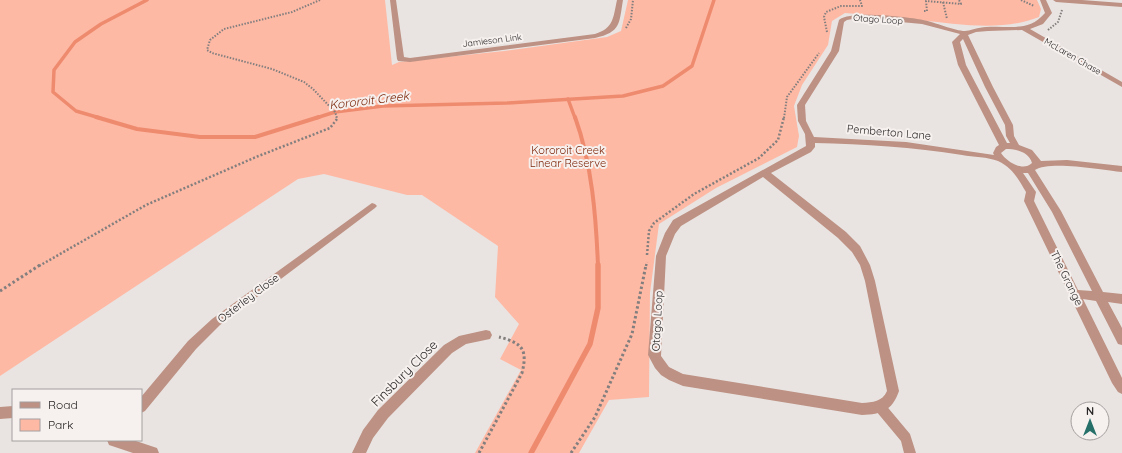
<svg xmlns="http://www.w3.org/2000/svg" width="1122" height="453" font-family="Quicksand,sans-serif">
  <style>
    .green { fill: #feb9a5 }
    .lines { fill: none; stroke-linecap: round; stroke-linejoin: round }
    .stream-far2 { stroke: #ee8b6f; stroke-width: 3.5 }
    .stream-far1 { stroke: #ee8b6f; stroke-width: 4 }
    .stream { stroke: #ee8b6f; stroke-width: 5.5 }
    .path-far2 { stroke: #837f7e; stroke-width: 2; stroke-dasharray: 1.5 1.5; stroke-linecap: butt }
    .path-far1 { stroke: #837f7e; stroke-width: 2.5; stroke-dasharray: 2 2; stroke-linecap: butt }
    .path { stroke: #837f7e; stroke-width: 3; stroke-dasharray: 2.5 2.5; stroke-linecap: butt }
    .lane { fill: #bd9183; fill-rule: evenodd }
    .street { fill: #bd9183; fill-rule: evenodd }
    .labels { text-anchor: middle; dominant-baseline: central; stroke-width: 4; stroke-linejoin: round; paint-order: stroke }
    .far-street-label { font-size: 9px; fill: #282626; stroke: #f6f1ef }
    .street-label { font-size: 11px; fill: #282626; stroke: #f6f1ef }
    .park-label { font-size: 11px; fill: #7f270b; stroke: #f6f1ef }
    .water-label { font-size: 12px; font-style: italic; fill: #771f01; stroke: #f6f1ef }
    .near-street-label { font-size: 13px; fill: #282626; stroke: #f6f1ef }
  </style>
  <rect width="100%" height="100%" fill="#e9e4e2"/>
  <!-- green -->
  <path class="green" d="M0 0H385L392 65 399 62 504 51 607 37 621 31 628 0H1037L1041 9 1039 17C1002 32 958 24 918 20 894 17 870 15 845 13L832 21 828 45 802 85 794 106 799 136 797 147 716 188 659 224 650 293 649 397 609 400 579 453H475L521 370 500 359 519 324 495 297 498 246 422 195H407L324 174 298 179 0 376Z"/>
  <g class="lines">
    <!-- stream-far2 -->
    <g class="stream-far2">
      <path d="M568 99 575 118"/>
      <path d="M100 118 76 111 53 92 54 70 75 42 101 24 147 0"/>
      <path d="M316 118 335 112 383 106 507 103 623 96 663 86 692 66 714 0"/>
    </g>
    <!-- stream-far1 -->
    <g class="stream-far1">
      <path d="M96 117 137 129 200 137H255L319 117"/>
      <path d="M575 117C592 164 596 216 598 266"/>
    </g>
    <!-- stream -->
    <path class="stream" d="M531 453 590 344 598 308V265"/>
    <!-- path-far2 -->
    <g class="path-far2">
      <path d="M320 0 292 12 224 29 210 40 207 50 212 53 272 69 304 82 313 89 335 112 337 118"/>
      <path d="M1021 0 1034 6"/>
      <path d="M943 2 947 19"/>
      <path d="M924 11H927L926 1 961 4 959 0"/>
      <path d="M626 28 631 19 633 0"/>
      <path d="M1048 30 1058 22 1062 10"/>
      <path d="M827 32 824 17 826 12 841 6H862L860 0"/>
      <path d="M784 118 787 97 819 53"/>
    </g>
    <!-- path-far1 -->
    <g class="path-far1">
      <path d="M647 255 649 231 654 223 694 194 759 158 778 140 784 117"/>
      <path d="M39 266 146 205 256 157 330 128 337 119 336 117"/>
      <path d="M646 266 647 262"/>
    </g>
    <!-- path -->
    <g class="path">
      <path d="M0 291 40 265"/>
      <path d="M479 453 522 373C528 349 522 343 499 337"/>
      <path d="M571 453 595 417 632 334 646 265"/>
    </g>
    <!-- lane -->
    <path class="lane" d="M880 402 884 403 910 434 916 453H904L901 441 876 411 874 407 876 403Z"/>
    <!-- street -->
    <g class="street">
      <path d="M390 0H396L404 57 410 58 595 34C614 28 613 18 617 0H623C619 24 621 32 595 38L410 62 398 61 397 59Z"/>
      <path d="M1040 0H1046L1052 13 1043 24 1030 29 1122 82V87L1022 30 988 31 976 32 968 35 993 87 1013 125 1014 136 1019 145 1032 150 1041 161 1067 160 1122 166V172C1104 170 1049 160 1035 170L1061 211 1103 292 1122 294V304L1108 302 1122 328V345L1118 344 1096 301 1083 299 1122 378V394L1118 392 1112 383 1024 201 1026 192C1018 179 1013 168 998 161 988 157 973 157 962 155 913 147 864 144 815 143V147L811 152 771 173 846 232 860 246 870 265 875 281 899 391C892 411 882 414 862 415L683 386 669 380 661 375 655 368 648 355 656 256 665 233 673 220 806 146 805 134 798 121 797 105 831 51 839 20C851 10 907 17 923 20 934 22 955 31 965 31 969 31 979 27 986 27 1009 25 1028 33 1045 13ZM858 18 922 24 960 34 952 42 958 65 999 145 996 147 993 153 994 155 906 142 814 137 806 121 805 105 839 51 844 22 847 20ZM963 39 985 87 1005 125 1006 136 1010 143H1007L966 65 960 42ZM1006 149C1016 149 1029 152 1032 163 1023 172 1007 162 1001 153ZM1023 173H1028L1052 212 1092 291 1078 290 1034 201 1036 192ZM763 177 838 238 852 252 860 265 865 281 887 391C882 402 873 402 862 403L683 374 669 367 661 356 666 256 675 234 681 226Z"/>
      <path d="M1053 0H1082L1122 3V7L1056 2Z"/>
      <path d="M372 203 375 204 377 206 375 208 220 325 196 349 145 411 141 413V397L188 341 212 319Z"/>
      <path d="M486 330 490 331 492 335 490 339 466 344 452 353 388 418 373 438 366 453H352L363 430 378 410 444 345 459 336Z"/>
      <path d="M13 406V418L0 419V407Z"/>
      <path d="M107 440H133L157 448 159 453H133L109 445Z"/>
    </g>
  </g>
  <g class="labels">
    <!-- far-street labels -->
    <g class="far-street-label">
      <text transform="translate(878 19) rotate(4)">Otago Loop</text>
      <text transform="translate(492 40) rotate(-7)">Jamieson Link</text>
      <text transform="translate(1073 56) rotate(30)">McLaren Chase</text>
    </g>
    <!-- street labels -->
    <g class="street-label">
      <text transform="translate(889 132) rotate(5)">Pemberton Lane</text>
      <text transform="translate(1067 278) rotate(64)">The Grange</text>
      <text transform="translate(248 298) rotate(-37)">Osterley Close</text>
      <text transform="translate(657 321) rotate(-87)">Otago Loop</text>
    </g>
    <!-- park labels -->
    <g class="park-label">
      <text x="568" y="150">Kororoit Creek<tspan x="568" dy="13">Linear Reserve</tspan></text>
    </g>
    <!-- water labels -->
    <g class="water-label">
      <text transform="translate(369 100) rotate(-7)">Kororoit Creek</text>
    </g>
    <!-- near-street labels -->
    <g class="near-street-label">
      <text transform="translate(404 373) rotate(-45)">Finsbury Close</text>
    </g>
  </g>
  <!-- legend -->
  <rect x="12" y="389" width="130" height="52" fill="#f6f1ef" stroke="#a4a09f"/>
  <rect x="20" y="402" width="20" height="6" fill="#bd9183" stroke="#a4a09f"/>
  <text x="48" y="409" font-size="12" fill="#282626">Road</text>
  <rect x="20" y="419" width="20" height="12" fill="#feb9a5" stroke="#a4a09f"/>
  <text x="48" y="429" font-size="12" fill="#282626">Park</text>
  <!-- north arrow -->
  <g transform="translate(1090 421)"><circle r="19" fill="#f6f1ef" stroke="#a4a09f"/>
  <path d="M0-3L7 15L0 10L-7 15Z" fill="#27706a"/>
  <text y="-6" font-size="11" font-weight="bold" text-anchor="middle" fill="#282626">N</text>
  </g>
</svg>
